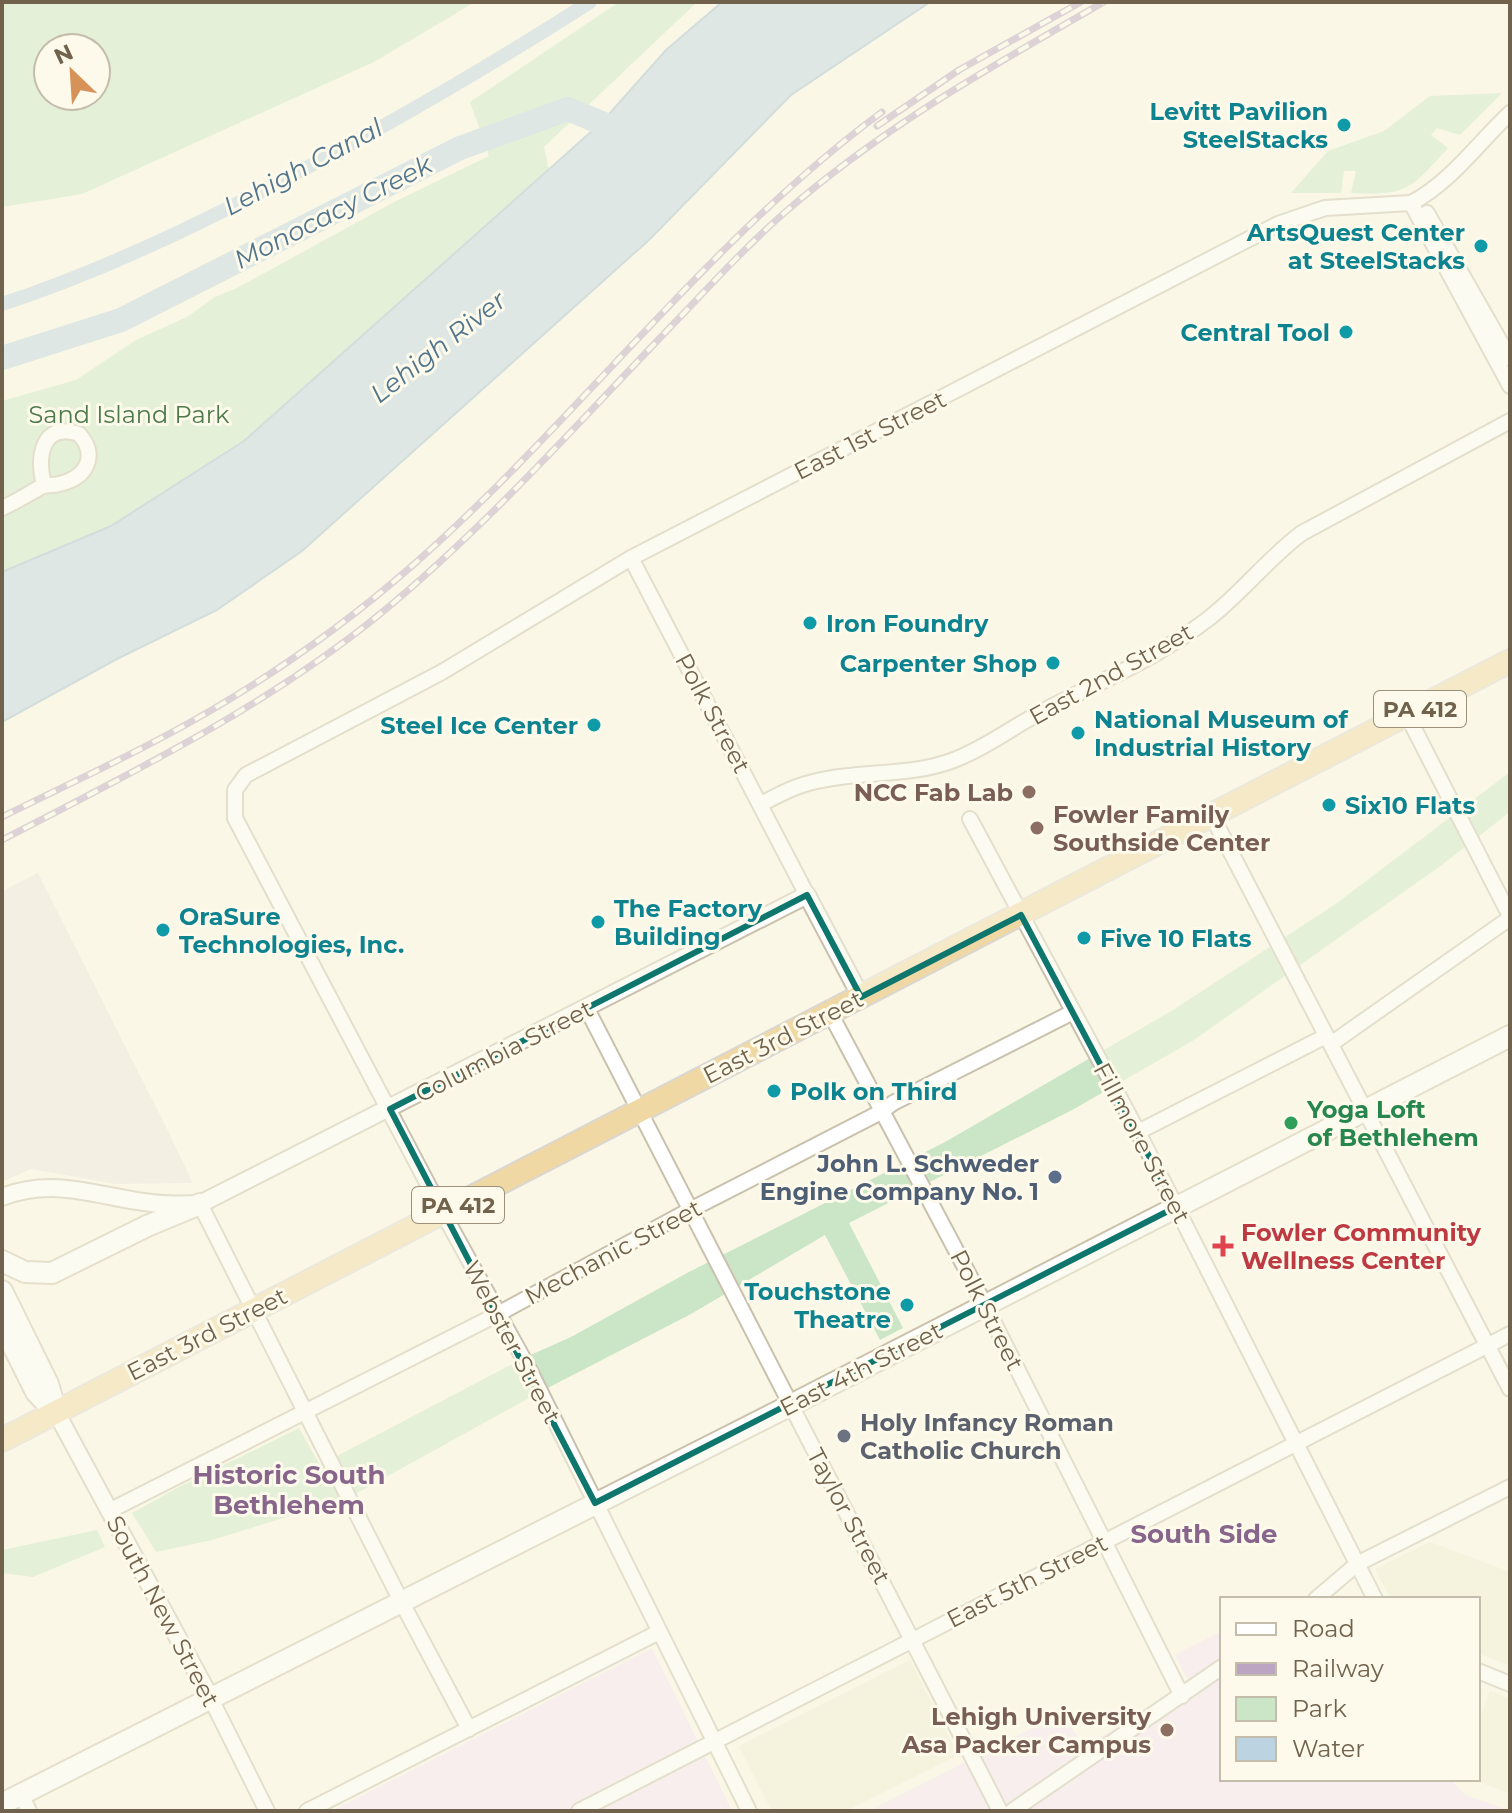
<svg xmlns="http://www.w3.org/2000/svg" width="1512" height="1813" font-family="Montserrat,sans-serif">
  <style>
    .residential { fill: #f0ead5 }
    .industrial { fill: #eae7df }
    .education { fill: #f3e2f6 }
    .green { fill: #cbe6c6; fill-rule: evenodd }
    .water { fill: #bcd3e1; stroke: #a4bfd1; stroke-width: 2 }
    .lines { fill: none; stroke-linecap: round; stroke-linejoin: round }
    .canal { stroke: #bcd3e1; stroke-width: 14 }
    .river { stroke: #bcd3e1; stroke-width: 24 }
    .minor-casing { stroke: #cac1ad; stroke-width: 18 }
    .tertiary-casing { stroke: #cac1ad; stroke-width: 20 }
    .secondary-casing { stroke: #ccc2ab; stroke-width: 24 }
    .trunk-casing { stroke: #dad6d1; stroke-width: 26 }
    .minor { stroke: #fff; stroke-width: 14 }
    .tertiary { stroke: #fff; stroke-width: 16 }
    .secondary { stroke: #fff; stroke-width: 20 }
    .trunk { stroke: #efd8a4; stroke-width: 22 }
    .rail-casing { stroke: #bba5c2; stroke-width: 7 }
    .rail { stroke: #fdfaeb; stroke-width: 4; stroke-dasharray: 12; stroke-linecap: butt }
    .marked { fill: none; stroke: #0f766e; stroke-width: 6; stroke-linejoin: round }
    .culture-dot { fill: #0f9aa8; stroke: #fdfaeb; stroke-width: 3 }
    .education-dot { fill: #8d6e63; stroke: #fdfaeb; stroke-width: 3 }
    .leisure-dot { fill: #2e9e5b; stroke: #fdfaeb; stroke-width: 3 }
    .service-dot { fill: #5c6f8a; stroke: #fdfaeb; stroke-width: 3 }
    .health-dot { fill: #e0444e; stroke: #fdfaeb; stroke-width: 3 }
    .worship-dot { fill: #6b7280; stroke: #fdfaeb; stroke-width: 3 }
    .labels { text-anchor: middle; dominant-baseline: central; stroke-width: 6; stroke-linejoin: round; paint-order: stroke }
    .shield { fill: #fdfaeb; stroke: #9a907c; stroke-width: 2 }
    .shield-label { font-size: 22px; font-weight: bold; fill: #70624d }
    .culture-label { font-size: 24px; font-weight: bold; fill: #0d838f; stroke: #fdfaeb; text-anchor: start }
    .park-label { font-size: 24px; fill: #4d7a4a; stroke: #fdfaeb }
    .street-label { font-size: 24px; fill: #70624d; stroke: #fdfaeb }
    .education-label { font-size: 24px; font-weight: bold; fill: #785e54; stroke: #fdfaeb; text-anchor: end }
    .leisure-label { font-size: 24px; font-weight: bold; fill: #27864d; stroke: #fdfaeb; text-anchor: start }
    .service-label { font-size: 24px; font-weight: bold; fill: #4e5e75; stroke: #fdfaeb; text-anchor: end }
    .health-label { font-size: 24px; font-weight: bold; fill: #be3a42; stroke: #fdfaeb; text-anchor: start }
    .worship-label { font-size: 24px; font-weight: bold; fill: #5b616d; stroke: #fdfaeb; text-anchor: start }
    .water-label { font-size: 26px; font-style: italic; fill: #51758d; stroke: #fdfaeb }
    .neighbourhood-label { font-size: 26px; font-weight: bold; fill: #88668c; stroke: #fdfaeb }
  </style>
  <rect width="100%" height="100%" fill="#faf7e6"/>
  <!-- residential -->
  <g class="residential">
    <path d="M1430 1542 1510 1572V1666L1478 1653V1599H1391L1375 1569Z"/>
    <path d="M910 1660 958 1755 846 1811H772L739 1746Z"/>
    <path d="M1490 1691 1510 1699V1794L1472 1779H1478V1722Z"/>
  </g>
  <!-- industrial -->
  <path class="industrial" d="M38 873 168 1131 193 1183 116 1184 31 1169 2 1182V891Z"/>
  <!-- education -->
  <g class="education">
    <path d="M1222 1631V1779H1450L1466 1795 1510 1811H869L1064 1712 1083 1748 1189 1682 1175 1655Z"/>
    <path d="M652 1648 732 1811H332Z"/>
  </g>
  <!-- green -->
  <g class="green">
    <path d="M2 2H475L374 62 82 194 2 207ZM96 48V96H48V48Z"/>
    <path d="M619 2 695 4 544 147 549 171 244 441 111 526 2 572V401L76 380 136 340 187 317 215 297 237 288 396 201 489 156 470 102Z"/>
    <path d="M1502 93 1460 135 1437 128 1431 135 1448 148C1410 189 1409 196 1351 193L1356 171H1344L1341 193H1291L1328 151 1384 131 1430 96Z"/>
    <path d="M1510 772V812L1439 867 1194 1040 1074 1109 849 1223 903 1328 880 1340 825 1235 691 1314 540 1392 348 1498 212 1540 156 1552 132 1513 179 1487 299 1428 320 1465 524 1358 571 1337 687 1273 945 1142 1173 1010 1337 903Z"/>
    <path d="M97 1530 105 1547 33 1577 2 1573V1550Z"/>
  </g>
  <!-- water -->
  <path class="water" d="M722 2H930L791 95 649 240 302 551 217 610 115 660 2 722V572L111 526 244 441 602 122 666 50Z"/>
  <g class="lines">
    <!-- canal -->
    <path class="canal" d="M2 304C91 275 175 236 258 193 372 135 482 71 590 2"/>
    <!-- river -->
    <path class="river" d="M2 358 121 320 460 148 568 109 630 135"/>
    <defs>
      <g id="minor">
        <path d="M1411 203 1510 386"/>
        <path d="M1427 213 1510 359"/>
        <path d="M2 508C16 502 28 494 41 487 47 484 53 486 59 484 86 478 99 456 79 434 41 421 37 458 44 485"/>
        <path d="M631 558 807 895"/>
        <path d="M1407 715 1510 916"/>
        <path d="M761 804C780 794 797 785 817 781 863 770 910 777 954 760 983 749 1007 731 1034 716 1093 684 1155 660 1208 619 1242 593 1268 558 1302 533L1510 421"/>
        <path d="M1212 816 1510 1389"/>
        <path d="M970 819 1138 1132 1375 1599"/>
        <path d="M587 1009 1000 1811"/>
        <path d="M830 1013 985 1305 1182 1696"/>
        <path d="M1331 1044 1510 918"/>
        <path d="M1138 1132 1326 1036"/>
        <path d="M200 1204 401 1601 469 1729"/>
        <path d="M109 1511 498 1314 690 1210 881 1112 893 1103 1073 1012"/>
        <path d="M1316 1599 1357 1564 1510 1487"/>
        <path d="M1478 1671 1510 1684"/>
        <path d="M211 1699 267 1811"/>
        <path d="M21 1794 29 1811"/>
        <path d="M307 1811 659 1632"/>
        <path d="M579 1811 1510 1334"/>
        <path d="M749 1811 530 1371 443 1213 235 818V790L246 775 442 672 631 558 1278 224 1325 208 1411 203C1450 183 1479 142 1510 113"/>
        <path d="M1012 1811 1222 1667"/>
      </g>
      <g id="tertiary">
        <path d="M2 1197C60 1175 104 1200 162 1204 175 1205 188 1204 200 1204L807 895 861 997"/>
        <path d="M56 1412 211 1699"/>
      </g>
      <g id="secondary">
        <path d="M2 1261 25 1272 52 1273 147 1226 200 1204"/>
        <path d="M2 1291 48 1384 56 1412"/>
        <path d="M2 1324 36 1392 53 1410"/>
        <path d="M2 1804 791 1405 1510 1036"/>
      </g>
      <path id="trunk" d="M2 1440 1510 661"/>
    </defs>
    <!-- minor casing -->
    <use href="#minor" class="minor-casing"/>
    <!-- tertiary casing -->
    <use href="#tertiary" class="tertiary-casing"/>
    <!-- secondary casing -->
    <use href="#secondary" class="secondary-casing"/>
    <!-- trunk casing -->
    <use href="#trunk" class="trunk-casing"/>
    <!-- minor -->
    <use href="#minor" class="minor"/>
    <!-- tertiary -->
    <use href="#tertiary" class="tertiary"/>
    <!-- secondary -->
    <use href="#secondary" class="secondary"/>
    <!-- trunk -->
    <use href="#trunk" class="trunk"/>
    <defs>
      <g id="rail">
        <path d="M877 126 959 70 1081 2"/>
        <path d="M2 817C56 790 111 765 165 736 253 689 338 631 413 565 577 421 706 242 882 112"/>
        <path d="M2 840C133 772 266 707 380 614 491 523 585 415 684 313 716 279 748 245 783 214 881 128 992 66 1104 2"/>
      </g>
    </defs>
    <!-- rail casing -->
    <use href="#rail" class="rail-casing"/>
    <!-- rail -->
    <use href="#rail" class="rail"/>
  </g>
  <!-- marked area -->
  <path d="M0 0H1512V1813H0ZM807 895 861 997 1021 915 1176 1207 595 1503 390 1109Z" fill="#faf7e6" fill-opacity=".55" fill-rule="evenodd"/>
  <path class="marked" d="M807 895 861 997 1021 915 1176 1207 595 1503 390 1109Z"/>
  <!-- markers -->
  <g class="culture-dot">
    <circle cx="1344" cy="125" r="8"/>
    <circle cx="1481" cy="246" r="8"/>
    <circle cx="1346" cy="332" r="8"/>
    <circle cx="810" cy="623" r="8"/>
    <circle cx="1053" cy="663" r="8"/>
    <circle cx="594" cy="725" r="8"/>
    <circle cx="1078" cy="733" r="8"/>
    <circle cx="1329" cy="805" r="8"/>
    <circle cx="598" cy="922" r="8"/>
    <circle cx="163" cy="930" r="8"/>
    <circle cx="1084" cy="938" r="8"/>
    <circle cx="774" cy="1091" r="8"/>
    <circle cx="907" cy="1305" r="8"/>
  </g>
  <g class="education-dot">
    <circle cx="1029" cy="792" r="8"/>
    <circle cx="1037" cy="828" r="8"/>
    <circle cx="1167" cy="1730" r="8"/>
  </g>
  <circle class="leisure-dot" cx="1291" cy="1123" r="8"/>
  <circle class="service-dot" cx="1055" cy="1177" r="8"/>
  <path class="health-dot" d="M1219 1234h8v8h8v8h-8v8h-8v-8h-8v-8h8z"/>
  <circle class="worship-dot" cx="844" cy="1436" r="8"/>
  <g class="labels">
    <!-- shield labels -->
    <g class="shield">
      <rect x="1374" y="691" width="92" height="36" rx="6"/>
      <rect x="412" y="1187" width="92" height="36" rx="6"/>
    </g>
    <g class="shield-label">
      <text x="1420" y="709">PA 412</text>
      <text x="458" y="1205">PA 412</text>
    </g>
    <!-- culture labels -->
    <g class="culture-label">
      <text x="1328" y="111" text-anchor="end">Levitt Pavilion<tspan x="1328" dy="28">SteelStacks</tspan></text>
      <text x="1465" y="232" text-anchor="end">ArtsQuest Center<tspan x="1465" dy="28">at SteelStacks</tspan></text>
      <text x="1330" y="332" text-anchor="end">Central Tool</text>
      <text x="826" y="623">Iron Foundry</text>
      <text x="1037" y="663" text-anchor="end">Carpenter Shop</text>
      <text x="1094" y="719">National Museum of<tspan x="1094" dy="28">Industrial History</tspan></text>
      <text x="578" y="725" text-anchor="end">Steel Ice Center</text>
      <text x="1345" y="805">Six10 Flats</text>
      <text x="614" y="908">The Factory<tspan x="614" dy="28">Building</tspan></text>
      <text x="179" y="916">OraSure<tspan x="179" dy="28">Technologies, Inc.</tspan></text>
      <text x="1100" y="938">Five 10 Flats</text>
      <text x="790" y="1091">Polk on Third</text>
      <text x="891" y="1291" text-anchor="end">Touchstone<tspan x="891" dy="28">Theatre</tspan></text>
    </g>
    <!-- park labels -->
    <g class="park-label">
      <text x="129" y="414">Sand Island Park</text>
    </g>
    <!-- street labels -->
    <g class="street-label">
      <text transform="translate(870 435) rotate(-27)">East 1st Street</text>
      <text transform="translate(1111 674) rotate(-29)">East 2nd Street</text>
      <text transform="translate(713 713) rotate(62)">Polk Street</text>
      <text transform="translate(783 1037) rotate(-27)">East 3rd Street</text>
      <text transform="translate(504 1051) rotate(-27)">Columbia Street</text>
      <text transform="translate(1142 1143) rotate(62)">Fillmore Street</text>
      <text transform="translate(613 1252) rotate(-28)">Mechanic Street</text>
      <text transform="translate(987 1310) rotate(63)">Polk Street</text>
      <text transform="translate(207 1334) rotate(-27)">East 3rd Street</text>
      <text transform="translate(512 1342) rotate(62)">Webster Street</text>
      <text transform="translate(861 1369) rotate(-27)">East 4th Street</text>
      <text transform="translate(849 1516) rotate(62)">Taylor Street</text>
      <text transform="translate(1027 1581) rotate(-27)">East 5th Street</text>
      <text transform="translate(163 1611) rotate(62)">South New Street</text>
    </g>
    <!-- education labels -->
    <g class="education-label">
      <text x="1013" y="792">NCC Fab Lab</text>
      <text x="1053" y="814" text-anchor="start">Fowler Family<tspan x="1053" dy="28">Southside Center</tspan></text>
      <text x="1151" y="1716">Lehigh University<tspan x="1151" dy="28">Asa Packer Campus</tspan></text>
    </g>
    <!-- leisure labels -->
    <g class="leisure-label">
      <text x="1307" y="1109">Yoga Loft<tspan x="1307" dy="28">of Bethlehem</tspan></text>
    </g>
    <!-- service labels -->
    <g class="service-label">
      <text x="1039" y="1163">John L. Schweder<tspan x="1039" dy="28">Engine Company No. 1</tspan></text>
    </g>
    <!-- health labels -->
    <g class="health-label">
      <text x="1241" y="1232">Fowler Community<tspan x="1241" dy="28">Wellness Center</tspan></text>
    </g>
    <!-- worship labels -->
    <g class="worship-label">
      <text x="860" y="1422">Holy Infancy Roman<tspan x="860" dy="28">Catholic Church</tspan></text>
    </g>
    <!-- water labels -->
    <g class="water-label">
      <text transform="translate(303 167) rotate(-28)">Lehigh Canal</text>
      <text transform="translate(333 212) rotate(-27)">Monocacy Creek</text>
      <text transform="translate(438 347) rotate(-38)">Lehigh River</text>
    </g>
    <!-- neighbourhood labels -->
    <g class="neighbourhood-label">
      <text x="289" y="1475">Historic South<tspan x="289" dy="30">Bethlehem</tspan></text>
      <text x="1204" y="1534">South Side</text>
    </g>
  </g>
  <!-- border -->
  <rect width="1512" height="1813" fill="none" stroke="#70624d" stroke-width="8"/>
  <!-- legend -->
  <rect x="1220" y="1597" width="260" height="184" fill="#fdfaeb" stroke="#c5bdac" stroke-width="2"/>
  <rect x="1236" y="1623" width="40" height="12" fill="#ffffff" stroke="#c5bdac" stroke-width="2"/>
  <text x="1292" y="1637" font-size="24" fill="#70624d">Road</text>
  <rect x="1236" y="1663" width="40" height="12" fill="#bba5c2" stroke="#c5bdac" stroke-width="2"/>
  <text x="1292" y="1677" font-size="24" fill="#70624d">Railway</text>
  <rect x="1236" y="1697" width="40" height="24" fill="#cbe6c6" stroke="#c5bdac" stroke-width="2"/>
  <text x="1292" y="1717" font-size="24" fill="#70624d">Park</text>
  <rect x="1236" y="1737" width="40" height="24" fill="#bcd3e1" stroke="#c5bdac" stroke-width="2"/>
  <text x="1292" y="1757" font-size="24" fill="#70624d">Water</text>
  <!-- north arrow -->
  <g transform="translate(72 72) rotate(335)"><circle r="38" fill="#fdfaeb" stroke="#c5bdac" stroke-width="2"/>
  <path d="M0-6L14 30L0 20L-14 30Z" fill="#d69258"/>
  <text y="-12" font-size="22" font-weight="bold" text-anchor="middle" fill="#70624d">N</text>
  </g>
</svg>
